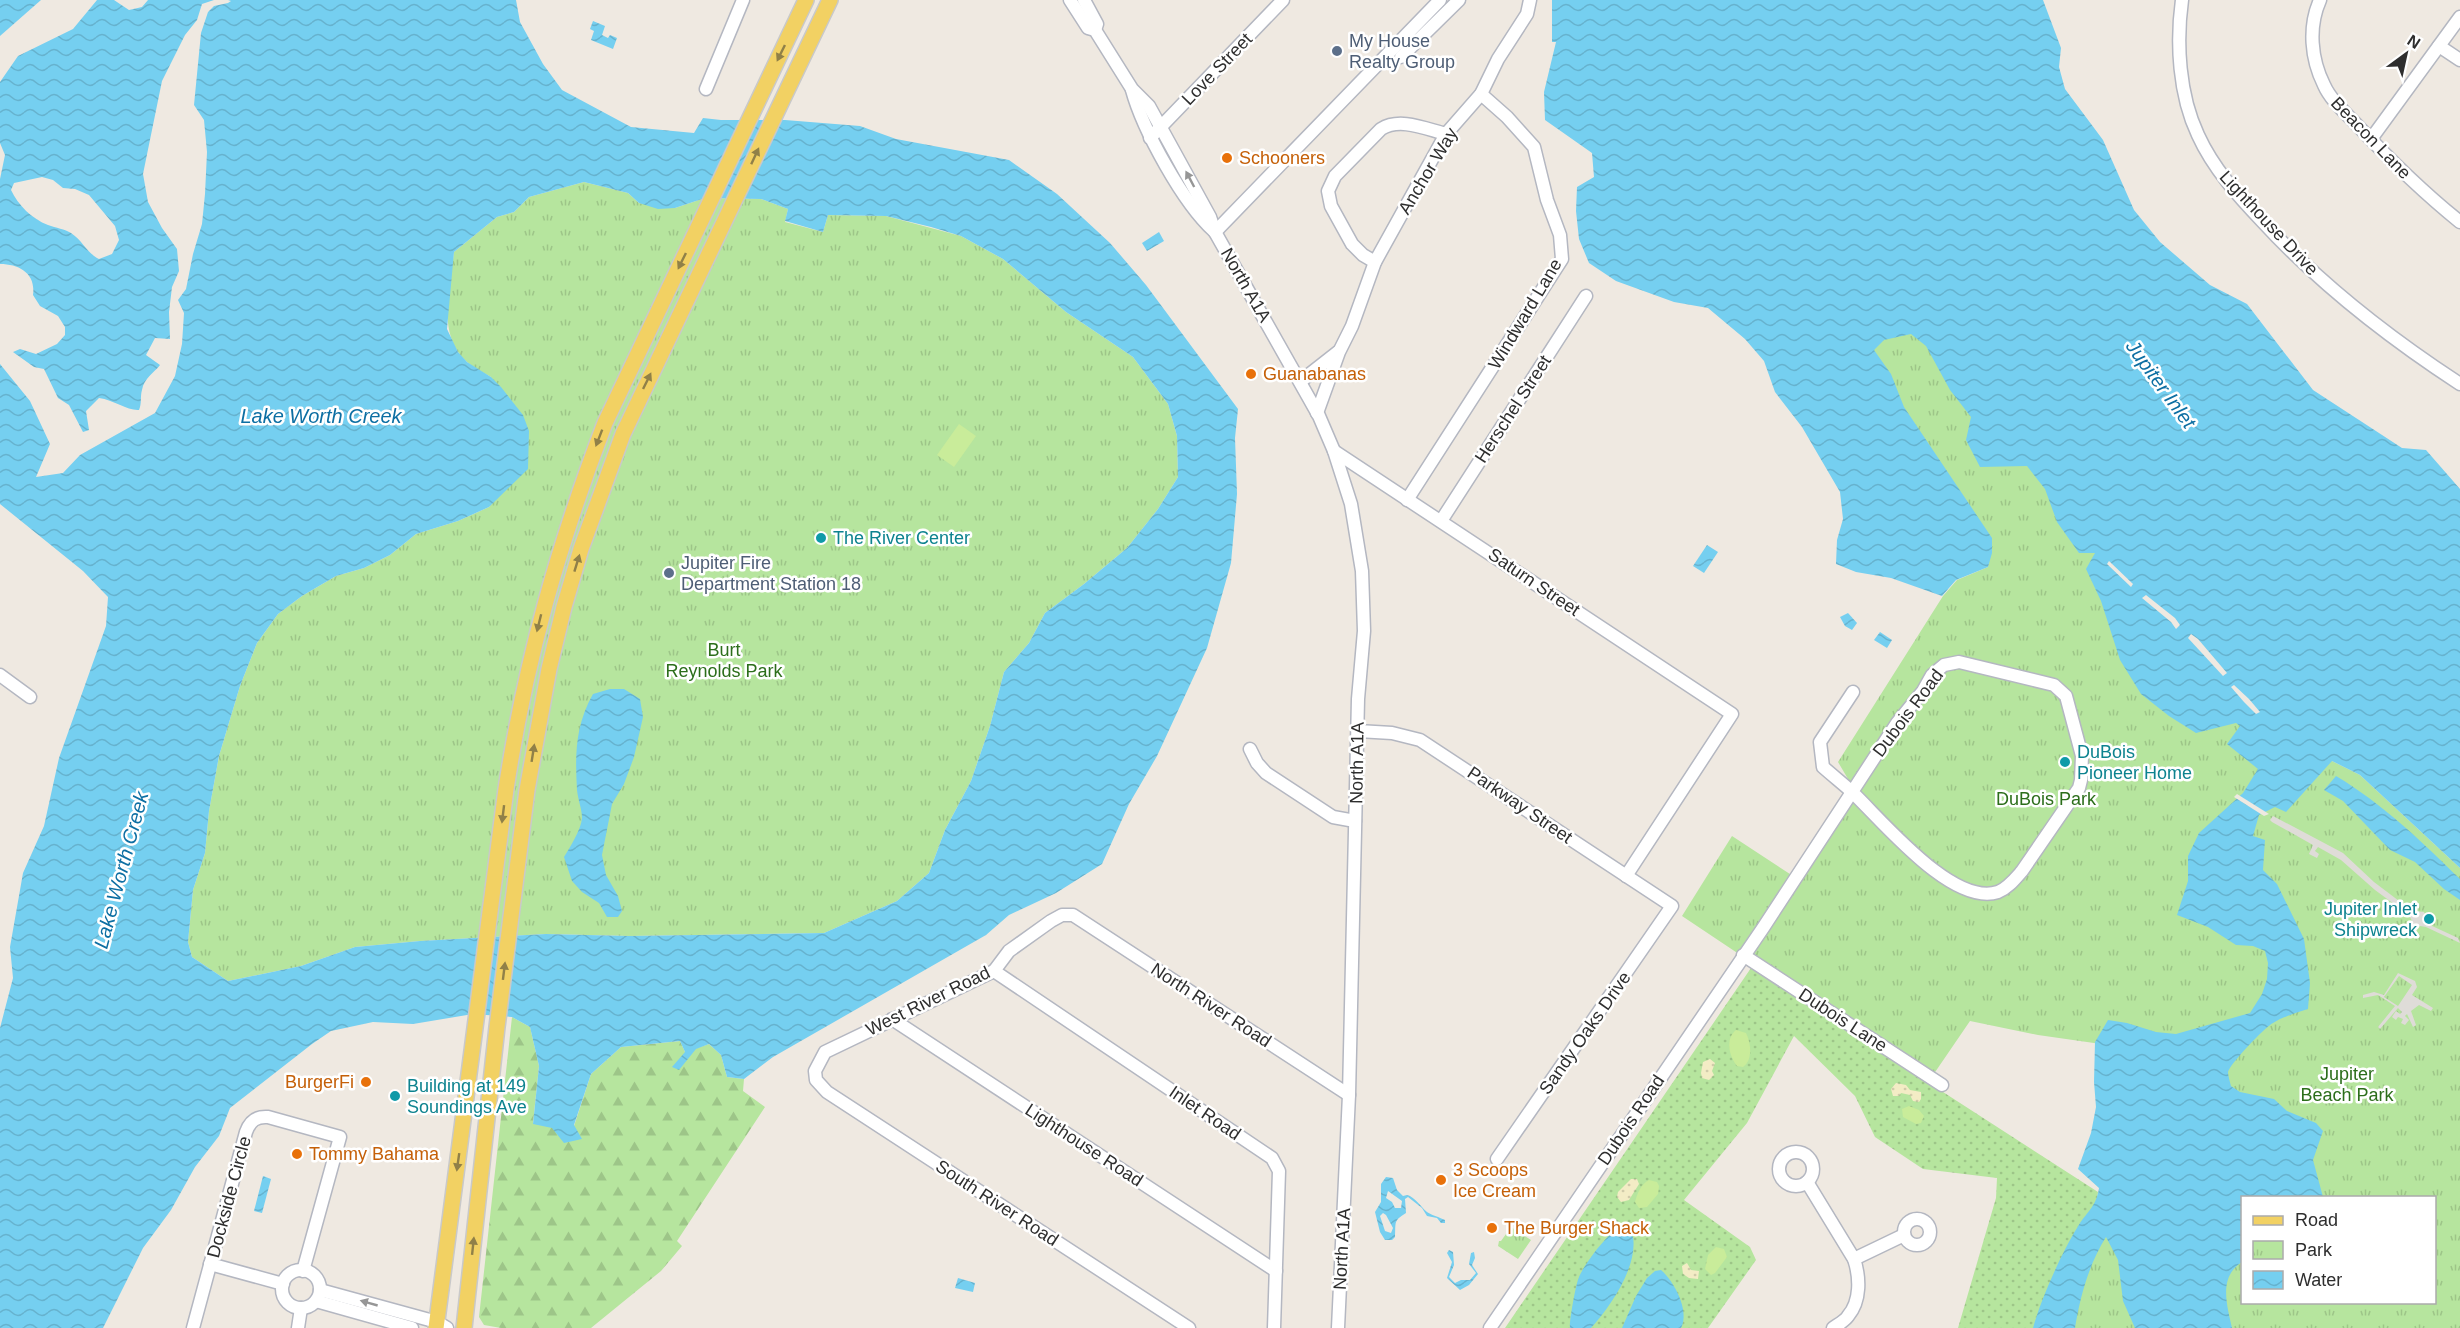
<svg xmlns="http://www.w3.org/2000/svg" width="2460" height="1328" font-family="Arial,sans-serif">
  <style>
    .grass { fill: url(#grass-dots) }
    .forest { fill: url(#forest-firs) }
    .sand { fill: url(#sand-dots) }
    .park { fill: url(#park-tufts); fill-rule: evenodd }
    .pitch { fill: #c9ec9a }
    .plaza { fill: #dfdcd8; fill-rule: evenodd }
    .water { fill: url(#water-waves); fill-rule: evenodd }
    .pier { fill: #efe9e1 }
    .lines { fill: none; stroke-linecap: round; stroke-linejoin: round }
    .minor-casing { stroke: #b4b7c1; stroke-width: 15 }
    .major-casing { stroke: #c9c9c9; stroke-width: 18 }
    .minor { stroke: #fff; stroke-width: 12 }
    .major { stroke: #f2d163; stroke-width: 15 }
    .oneway { fill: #908048 }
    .oneway2 { fill: #969696 }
    .service-dot { fill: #5c6f8a; stroke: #fff; stroke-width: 2 }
    .food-dot { fill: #e8710a; stroke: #fff; stroke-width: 2 }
    .culture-dot { fill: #0f9aa8; stroke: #fff; stroke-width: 2 }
    .labels { text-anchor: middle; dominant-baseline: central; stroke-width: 5; stroke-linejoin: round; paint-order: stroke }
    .service-label { font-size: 18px; fill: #4e5e75; stroke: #fff; text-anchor: start }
    .street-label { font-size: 18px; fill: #2e2e2e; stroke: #fff }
    .food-label { font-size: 18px; fill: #c56008; stroke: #fff; text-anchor: start }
    .culture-label { font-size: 18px; fill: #0d838f; stroke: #fff; text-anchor: start }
    .park-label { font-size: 18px; fill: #2c6e1b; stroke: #fff }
    .water-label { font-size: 20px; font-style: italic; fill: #0d6fa3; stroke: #fff }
  </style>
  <defs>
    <pattern id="grass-dots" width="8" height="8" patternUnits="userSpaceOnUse" patternTransform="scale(1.5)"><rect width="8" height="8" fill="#b6e59e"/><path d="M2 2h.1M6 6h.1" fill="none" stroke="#9dc588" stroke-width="1.8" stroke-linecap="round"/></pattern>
    <pattern id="forest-firs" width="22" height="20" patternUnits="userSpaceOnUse" patternTransform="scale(1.5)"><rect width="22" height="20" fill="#b6e59e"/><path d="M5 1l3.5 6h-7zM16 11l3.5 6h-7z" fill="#9dc588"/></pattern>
    <pattern id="sand-dots" width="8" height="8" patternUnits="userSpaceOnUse" patternTransform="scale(1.5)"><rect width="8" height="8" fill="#f3ecc5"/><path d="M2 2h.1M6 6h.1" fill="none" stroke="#d1cbaa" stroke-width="1.8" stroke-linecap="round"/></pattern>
    <pattern id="park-tufts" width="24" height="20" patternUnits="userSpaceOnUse" patternTransform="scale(1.5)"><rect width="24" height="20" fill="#b6e59e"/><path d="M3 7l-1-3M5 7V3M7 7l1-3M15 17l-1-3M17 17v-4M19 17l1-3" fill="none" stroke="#9dc588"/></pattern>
    <pattern id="water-waves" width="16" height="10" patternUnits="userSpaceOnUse" patternTransform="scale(1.5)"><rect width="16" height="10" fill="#75cff0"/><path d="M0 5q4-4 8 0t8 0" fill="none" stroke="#66b2ce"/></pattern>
  </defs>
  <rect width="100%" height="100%" fill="#efe9e1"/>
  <!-- grass -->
  <path class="grass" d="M1751 968 2098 1192 2097 1201 2035 1328H1958L1996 1198 1997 1178 1923 1169 1875 1137 1855 1096 1794 1036 1747 1123 1684 1200 1750 1247 1756 1260 1708 1328H1505Z"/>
  <!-- forest -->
  <path class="forest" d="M512 1017 530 1027 539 1066 533 1123 574 1126 591 1074 621 1047 680 1041 685 1052 709 1044 721 1055 727 1077 744 1079 743 1091 765 1107 677 1241 682 1246 661 1271 591 1328H501L484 1325 479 1317Z"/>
  <!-- sand -->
  <g class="sand">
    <path d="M1710 1059 1715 1063 1712 1071 1714 1075 1709 1080 1702 1078 1701 1073 1703 1062Z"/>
    <path d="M1896 1083 1906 1085 1910 1090 1921 1092V1099L1919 1102 1913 1101 1910 1095 1901 1093 1899 1096H1893L1891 1089Z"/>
    <path d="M1631 1179H1637L1639 1184 1629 1200 1621 1202 1617 1197 1618 1192Z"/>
    <path d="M1687 1263 1691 1270 1699 1271 1698 1279 1689 1278 1683 1274 1682 1266Z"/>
  </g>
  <!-- park -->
  <g class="park">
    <path d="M584 182 628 193 639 203 675 208 705 198 761 199 788 209 785 222 823 232 828 215 886 216 961 236 1003 259 1066 312 1133 357 1168 404 1177 436 1178 477 1158 509 1127 548 1084 584 1045 613 1029 643 1004 672 990 726 971 781 945 830 929 873 897 901 824 933 629 936 546 934 420 941 355 947 301 966 228 981 192 957 188 942 193 890 205 853 209 811 219 756 240 686 257 643 278 614 302 596 336 576 364 568 390 555 416 534 458 521 489 507 507 487 491 377C483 372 474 368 467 362 436 335 450 287 454 252L497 217 514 212 529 197Z"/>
    <path d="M1911 333 1926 345 1987 410 2097 552 2332 761 2360 775 2460 868V1328H2054L2105 1192 2101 1044 2038 1035 1970 1021 1929 1081 1682 916 1732 836 1793 876 1851 784 1838 762 1943 596 1957 580 1988 567 1992 540 1892 390 1873 350 1883 339ZM2242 1198H2434V1302H2242Z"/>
    <path d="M1511 1227 1531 1240 1518 1259 1498 1246 1499 1241H1501Z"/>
  </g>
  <!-- pitch -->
  <g class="pitch">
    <path d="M959 424 976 436 954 467 937 455Z"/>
    <path d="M1736 1030 1746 1033C1751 1043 1753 1060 1743 1067L1737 1066C1729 1056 1725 1039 1736 1030Z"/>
    <path d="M1909 1106 1919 1110 1924 1116 1921 1123 1916 1124 1903 1117 1902 1109Z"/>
    <path d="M1649 1180 1657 1182 1659 1186 1658 1194 1647 1207 1639 1208 1635 1202C1637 1194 1641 1184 1649 1180Z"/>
    <path d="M1716 1247 1724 1249 1727 1257 1715 1273 1711 1275 1705 1269 1708 1255Z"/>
  </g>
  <!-- plaza -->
  <g class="plaza">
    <path d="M2273 816 2343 853 2374 882 2407 907 2415 911 2424 912 2430 925 2458 938 2460 943 2426 927 2414 925 2409 915 2375 890 2341 860 2318 847 2315 851 2319 854 2317 858 2309 854 2313 845 2272 822 2270 820Z"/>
    <path d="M2398 973 2415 981 2417 987 2412 995 2433 1008 2431 1011 2419 1005 2411 1011 2416 1025 2413 1027 2407 1014 2405 1016 2409 1020 2405 1025 2401 1023 2403 1019 2398 1017 2396 1020 2392 1017 2396 1011 2400 1014 2402 1012 2398 1008 2380 1029 2378 1027 2395 1006 2378 995 2363 998V995L2374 992 2384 995ZM2399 976 2412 985 2398 1006 2384 997Z"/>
  </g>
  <!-- water -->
  <g class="water">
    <path d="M0 0H41L0 36Z"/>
    <path d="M97 0H114L129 10 142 7 148 0H214L202 4 197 20 185 35 162 81 143 174 148 202 162 228 177 249 179 271 172 287 169 312 170 339 155 338 146 355 160 365C154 373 144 378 142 390 140 397 142 403 139 410 128 411 114 400 99 398L86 411 89 430 83 432 69 405 58 398 44 369 34 367 13 352 20 349 36 354 57 344 65 335V327L58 316 40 306 33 295C36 274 20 264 0 264V179L5 155 0 143V82L18 56 73 29ZM42 177 53 180 63 188 75 189 89 195 115 226 119 240 112 254 99 259C87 253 83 241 71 233 65 229 56 228 48 225 32 219 18 205 11 190L14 183Z"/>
    <path d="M228 0H516L520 22 543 64 562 90 631 127 694 133 703 118 721 120H785L860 126 896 139 1009 160 1057 194 1110 243 1146 285 1238 409 1235 438 1237 494 1231 563 1207 648 1157 756 1129 804 1102 864 1056 893 1009 915 986 935 773 1057 744 1079 727 1077 721 1055 709 1044 696 1049 679 1070 672 1067 685 1052 680 1041 621 1047 591 1074 574 1125 582 1139 564 1143 552 1128 533 1124 539 1066 530 1027 512 1017 473 1014 413 1024 373 1022 331 1031 312 1044 230 1108 219 1136 195 1167 171 1210 143 1248 103 1328H0V1028L13 978 10 947 23 873 44 826 59 758 106 626 108 597 83 571 0 504V364L30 401 50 444 36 477 63 473 80 455 155 413 175 376 182 344 184 313 178 300 186 289 193 254 202 224 205 194 207 152 204 120 194 105 201 33 208 12 214 6 228 3 231 1ZM584 182 628 193 639 203 658 209 675 208 705 198 761 199 788 209 785 221 823 232 828 215 886 216 931 227 961 236 1003 259 1066 312 1133 357 1168 404 1177 436 1178 477 1158 509 1127 548 1084 584 1045 613 1029 643 1004 672 990 726 971 781 945 830 929 873 897 901 824 933 629 936 546 934 420 941 355 947 301 966 228 981 192 957 188 942 193 890 205 853 209 811 219 756 240 686 257 643 278 614 302 596 336 576 364 568 390 555 416 534 458 521 489 507 528 469 529 431 523 415 501 387 491 377 467 362 458 352 447 329 454 252 497 217 514 212 529 197Z"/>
    <path d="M1552 0H2043L2061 48 2059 67 2065 89 2103 140 2134 210 2160 242 2210 285 2247 304 2313 390 2402 448 2426 450 2460 489V868L2360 775 2332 761 2286 812 2275 807 2259 815 2253 836 2265 840 2263 870 2277 884 2304 939 2310 983 2308 1009C2296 1013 2284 1016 2273 1023 2265 1027 2230 1064 2228 1072 2228 1076 2230 1082 2231 1086L2240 1092 2274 1099 2287 1111 2316 1123 2323 1131 2313 1160 2323 1197 2242 1198V1262C2218 1277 2227 1305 2232 1328H2135L2123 1301 2118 1260 2106 1237C2089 1264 2080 1297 2075 1328H2033C2041 1299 2061 1254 2077 1228 2086 1212 2096 1208 2099 1188L2078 1169 2091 1133 2096 1107 2094 1082 2095 1042 2108 1020 2127 1023 2156 1032 2176 1034 2250 1013 2262 994 2267 979 2268 963 2265 951 2253 946 2236 945 2208 927 2177 915 2188 881V856L2199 833 2243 793 2258 769 2227 744 2240 726 2236 723 2196 733 2169 716 2141 694 2120 660 2101 601 2086 569 2095 553H2079L2057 522 2045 489 2027 466 1980 467 1966 440 1971 417 1950 390 1926 346 1911 334 1884 340 1874 350 1891 374 1904 407 1992 538V553L1988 567 1956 580 1942 596 1891 578 1856 572 1836 564 1837 540 1843 519 1840 492 1802 427 1775 392 1764 361 1745 339 1708 308 1674 302 1616 281 1589 263 1579 239 1576 211 1577 187 1594 177 1592 153 1545 120 1544 92 1556 42H1552Z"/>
    <path d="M593 21 605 26 602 35 608 38 610 35 617 38 613 49 591 40 594 31 590 29Z"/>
    <path d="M1159 232 1164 241 1147 251 1142 243Z"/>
    <path d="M1707 545 1718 552 1704 573 1693 566Z"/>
    <path d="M1848 613 1857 623 1852 630 1845 626 1840 617Z"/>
    <path d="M1880 632 1892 640 1887 648 1874 640Z"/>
    <path d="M610 689H624L640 699 643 717 634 757 624 784 612 804 602 855 606 875 618 896 622 911 618 917H607L599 903 582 892 572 881 564 857C570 847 581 830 582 818 582 809 578 800 577 790 575 755 575 726 593 694Z"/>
    <path d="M2336 776C2383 804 2421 841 2460 879V900L2444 889 2415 862 2390 850 2343 801 2324 790Z"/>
    <path d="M263 1176 271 1179 262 1213 254 1211Z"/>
    <path d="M1386 1177 1393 1178 1397 1190 1403 1196 1407 1195C1415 1197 1420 1206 1427 1212 1429 1214 1441 1218 1445 1220V1223H1441L1437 1218 1427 1216 1422 1208 1408 1197 1405 1199 1406 1213C1393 1221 1396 1222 1395 1237L1392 1240H1385L1380 1232 1375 1212 1381 1202V1184ZM1388 1191 1402 1201 1401 1208H1395L1392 1202 1386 1198ZM1383 1213 1386 1215 1393 1228 1391 1233 1385 1231 1380 1216Z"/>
    <path d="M1621 1228 1633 1237C1638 1267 1610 1307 1591 1328H1570C1569 1322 1576 1283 1579 1277 1584 1265 1609 1230 1621 1228Z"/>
    <path d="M1449 1250 1453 1252 1454 1265 1449 1277 1455 1283 1461 1280H1470L1476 1273 1469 1264 1471 1253 1474 1252 1475 1258 1472 1265 1478 1274 1469 1285 1460 1290 1447 1278 1452 1262 1447 1253Z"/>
    <path d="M1661 1270C1674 1281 1690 1311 1681 1328H1622L1636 1296 1647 1278 1655 1271Z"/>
    <path d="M958 1278 975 1283 973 1292 955 1288Z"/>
  </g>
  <!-- pier -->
  <g class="pier">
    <path d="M2109 561 2133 584 2131 587 2107 564Z"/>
    <path d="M2146 595 2175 618 2180 625 2176 629 2171 622 2142 598Z"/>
    <path d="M2191 634 2198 639 2227 673 2223 676 2188 638Z"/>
    <path d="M2234 685 2249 699 2260 712 2256 714 2244 702 2231 687Z"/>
    <path d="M2237 794 2269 814 2264 816 2234 797Z"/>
  </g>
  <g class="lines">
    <defs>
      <g id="minor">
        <path d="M1070 0 1088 28 1095 30 1132 89 1149 106 1210 217 1215 232 1319 416 1334 451 1351 504 1362 571 1364 631 1358 699 1349 1095 1338 1328"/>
        <path d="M1084 0 1097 24 1095 30"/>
        <path d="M2182 0C2176 43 2179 95 2198 135 2213 168 2238 196 2263 222 2321 285 2388 337 2460 384"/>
        <path d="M2320 0C2308 27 2311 59 2324 85 2331 101 2347 114 2359 127 2391 161 2424 193 2460 222"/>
        <path d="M2439 46 2460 60"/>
        <path d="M1401 57 1459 0"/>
        <path d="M706 89 743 0"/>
        <path d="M1132 90C1143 130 1183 203 1214 231"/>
        <path d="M1150 138 1283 0"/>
        <path d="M2371 139 2460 17"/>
        <path d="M1215 232 1440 0"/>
        <path d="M1375 262 1363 255 1352 244 1331 206 1328 191 1335 176 1381 129C1400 117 1426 129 1446 134"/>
        <path d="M1301 381 1338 352"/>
        <path d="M1317 413 1339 352 1352 326 1375 262 1446 134 1481 94 1498 59 1527 14 1530 0"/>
        <path d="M1334 451 1732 714 1626 876"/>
        <path d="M1407 500 1562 259 1560 235 1547 200 1534 147 1507 117 1481 94"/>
        <path d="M1441 521 1586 296"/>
        <path d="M0 675 30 697"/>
        <path d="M1358 731 1392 733 1420 740 1672 906 1497 1159"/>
        <path d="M1250 749 1257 763 1266 773 1333 817 1355 821"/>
        <path d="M1743 955 1942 1085"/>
        <path d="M994 971 1272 1158 1279 1171 1274 1328"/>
        <path d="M892 1019 1276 1271"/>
        <circle cx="1796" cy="1169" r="17"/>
        <path d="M1807 1182 1854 1259C1860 1277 1861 1301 1848 1316 1845 1321 1837 1325 1833 1328"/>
        <circle cx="1917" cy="1232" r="13"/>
        <path d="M1854 1259 1904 1235"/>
        <path d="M210 1264 283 1284"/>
        <circle cx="301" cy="1289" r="19"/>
        <path d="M320 1290 437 1322 447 1328"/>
        <path d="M316 1301 412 1328"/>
        <path d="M193 1328 246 1132C250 1121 256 1116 268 1117L340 1137 303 1271"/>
        <path d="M298 1328 301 1308"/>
        <path d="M1189 1328 827 1092 816 1080 815 1071 825 1052 994 971 1009 951 1051 921 1062 915H1073L1349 1095"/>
        <path d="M1490 1328 1763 928 1852 792 1897 723 1923 691 1932 675 1944 665 1959 662 2054 685 2066 696 2082 756 2081 780 2079 788 2022 871C2015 879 2008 888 1998 892 1952 907 1881 819 1851 791 1842 783 1832 775 1823 767L1820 742 1853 692"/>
      </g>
      <g id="major">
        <path d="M436 1328 506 789C526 659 558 546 605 423L806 0"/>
        <path d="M464 1328 497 1027 527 790 549 669 564 607 581 549 623 434 830 0"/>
      </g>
    </defs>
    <!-- minor casing -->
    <use href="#minor" class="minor-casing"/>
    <!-- major casing -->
    <use href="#major" class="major-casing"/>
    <!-- minor -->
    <use href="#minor" class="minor"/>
    <!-- major -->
    <use href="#major" class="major"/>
  </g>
  <!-- one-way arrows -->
  <defs><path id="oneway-solid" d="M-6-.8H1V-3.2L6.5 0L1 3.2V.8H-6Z" transform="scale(1.5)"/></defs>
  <g class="oneway">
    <use href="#oneway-solid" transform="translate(781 53) rotate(116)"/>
    <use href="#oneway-solid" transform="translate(755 156) rotate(-65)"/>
    <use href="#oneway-solid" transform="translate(682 261) rotate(116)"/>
    <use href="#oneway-solid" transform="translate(647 381) rotate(-64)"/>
    <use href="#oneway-solid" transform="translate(599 438) rotate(111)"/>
    <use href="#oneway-solid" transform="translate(577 563) rotate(-73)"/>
    <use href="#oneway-solid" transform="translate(539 623) rotate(104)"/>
    <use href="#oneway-solid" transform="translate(533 753) rotate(-81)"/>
    <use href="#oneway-solid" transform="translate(503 814) rotate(97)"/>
    <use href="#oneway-solid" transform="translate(504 971) rotate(-83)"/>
    <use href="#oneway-solid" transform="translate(458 1162) rotate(98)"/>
    <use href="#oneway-solid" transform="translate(473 1246) rotate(-84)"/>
  </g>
  <g class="oneway2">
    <use href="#oneway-solid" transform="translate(1190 179) rotate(-118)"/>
    <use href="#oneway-solid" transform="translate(369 1303) rotate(-164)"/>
  </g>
  <!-- markers -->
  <g class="service-dot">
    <circle cx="1337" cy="51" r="6"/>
    <circle cx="669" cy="573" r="6"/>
  </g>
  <g class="food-dot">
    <circle cx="1227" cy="158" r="6"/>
    <circle cx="1251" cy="374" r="6"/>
    <circle cx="366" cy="1082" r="6"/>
    <circle cx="297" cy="1154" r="6"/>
    <circle cx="1441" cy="1180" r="6"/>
    <circle cx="1492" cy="1228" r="6"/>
  </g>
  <g class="culture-dot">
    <circle cx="821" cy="538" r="6"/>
    <circle cx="2065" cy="762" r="6"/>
    <circle cx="2429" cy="919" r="6"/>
    <circle cx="395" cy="1096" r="6"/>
  </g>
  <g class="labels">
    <!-- service labels -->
    <g class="service-label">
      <text x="1349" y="41">My House<tspan x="1349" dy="21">Realty Group</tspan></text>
      <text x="681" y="563">Jupiter Fire<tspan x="681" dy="21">Department Station 18</tspan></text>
    </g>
    <!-- street labels -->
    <g class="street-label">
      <text transform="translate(1217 69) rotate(-46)">Love Street</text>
      <text transform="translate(2371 138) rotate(46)">Beacon Lane</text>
      <text transform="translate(1428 171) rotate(-59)">Anchor Way</text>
      <text transform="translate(2269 223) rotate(47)">Lighthouse Drive</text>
      <text transform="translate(1246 285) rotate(60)">North A1A</text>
      <text transform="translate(1525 314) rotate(-59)">Windward Lane</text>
      <text transform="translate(1513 409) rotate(-57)">Herschel Street</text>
      <text transform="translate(1534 582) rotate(34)">Saturn Street</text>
      <text transform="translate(1908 713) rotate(-53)">Dubois Road</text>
      <text transform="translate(1357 763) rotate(-89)">North A1A</text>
      <text transform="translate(1520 805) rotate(34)">Parkway Street</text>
      <text transform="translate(928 1001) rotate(-26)">West River Road</text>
      <text transform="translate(1211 1005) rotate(33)">North River Road</text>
      <text transform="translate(1843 1020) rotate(33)">Dubois Lane</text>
      <text transform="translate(1585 1033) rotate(-55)">Sandy Oaks Drive</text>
      <text transform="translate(1205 1113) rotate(34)">Inlet Road</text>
      <text transform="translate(1631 1120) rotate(-56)">Dubois Road</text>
      <text transform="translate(1084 1145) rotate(33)">Lighthouse Road</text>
      <text transform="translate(229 1197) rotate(-75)">Dockside Circle</text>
      <text transform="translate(997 1203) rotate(33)">South River Road</text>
      <text transform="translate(1342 1249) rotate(-87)">North A1A</text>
    </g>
    <!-- food labels -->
    <g class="food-label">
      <text x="1239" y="158">Schooners</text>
      <text x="1263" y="374">Guanabanas</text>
      <text x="354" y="1082" text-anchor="end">BurgerFi</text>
      <text x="309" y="1154">Tommy Bahama</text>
      <text x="1453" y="1170">3 Scoops<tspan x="1453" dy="21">Ice Cream</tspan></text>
      <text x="1504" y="1228">The Burger Shack</text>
    </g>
    <!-- culture labels -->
    <g class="culture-label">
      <text x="833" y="538">The River Center</text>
      <text x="2077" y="752">DuBois<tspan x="2077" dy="21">Pioneer Home</tspan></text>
      <text x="2417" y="909" text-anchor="end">Jupiter Inlet<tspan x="2417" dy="21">Shipwreck</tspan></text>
      <text x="407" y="1086">Building at 149<tspan x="407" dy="21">Soundings Ave</tspan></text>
    </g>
    <!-- park labels -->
    <g class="park-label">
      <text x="724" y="650">Burt<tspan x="724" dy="21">Reynolds Park</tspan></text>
      <text x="2046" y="799">DuBois Park</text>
      <text x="2347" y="1074">Jupiter<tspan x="2347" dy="21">Beach Park</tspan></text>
    </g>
    <!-- water labels -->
    <g class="water-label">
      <text transform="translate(2161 384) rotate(54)">Jupiter Inlet</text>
      <text x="321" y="416">Lake Worth Creek</text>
      <text transform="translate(121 870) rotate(-75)">Lake Worth Creek</text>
    </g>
  </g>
  <!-- legend -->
  <rect x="2241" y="1196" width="195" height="108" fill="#ffffff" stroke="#ababab" stroke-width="1.5"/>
  <rect x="2253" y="1216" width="30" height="9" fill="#f2d163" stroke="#ababab" stroke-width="1.5"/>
  <text x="2295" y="1226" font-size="18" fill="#2e2e2e">Road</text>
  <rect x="2253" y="1241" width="30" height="18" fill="url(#park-tufts)" stroke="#ababab" stroke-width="1.5"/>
  <text x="2295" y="1256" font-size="18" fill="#2e2e2e">Park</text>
  <rect x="2253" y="1271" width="30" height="18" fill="url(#water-waves)" stroke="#ababab" stroke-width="1.5"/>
  <text x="2295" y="1286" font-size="18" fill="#2e2e2e">Water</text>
  <!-- north arrow -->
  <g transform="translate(2406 54) rotate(33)" stroke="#ffffff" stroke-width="4.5" paint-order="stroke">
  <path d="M0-4.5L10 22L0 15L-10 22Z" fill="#2e2e2e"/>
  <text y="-9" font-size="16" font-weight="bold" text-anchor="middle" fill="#2e2e2e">N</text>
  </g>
</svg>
